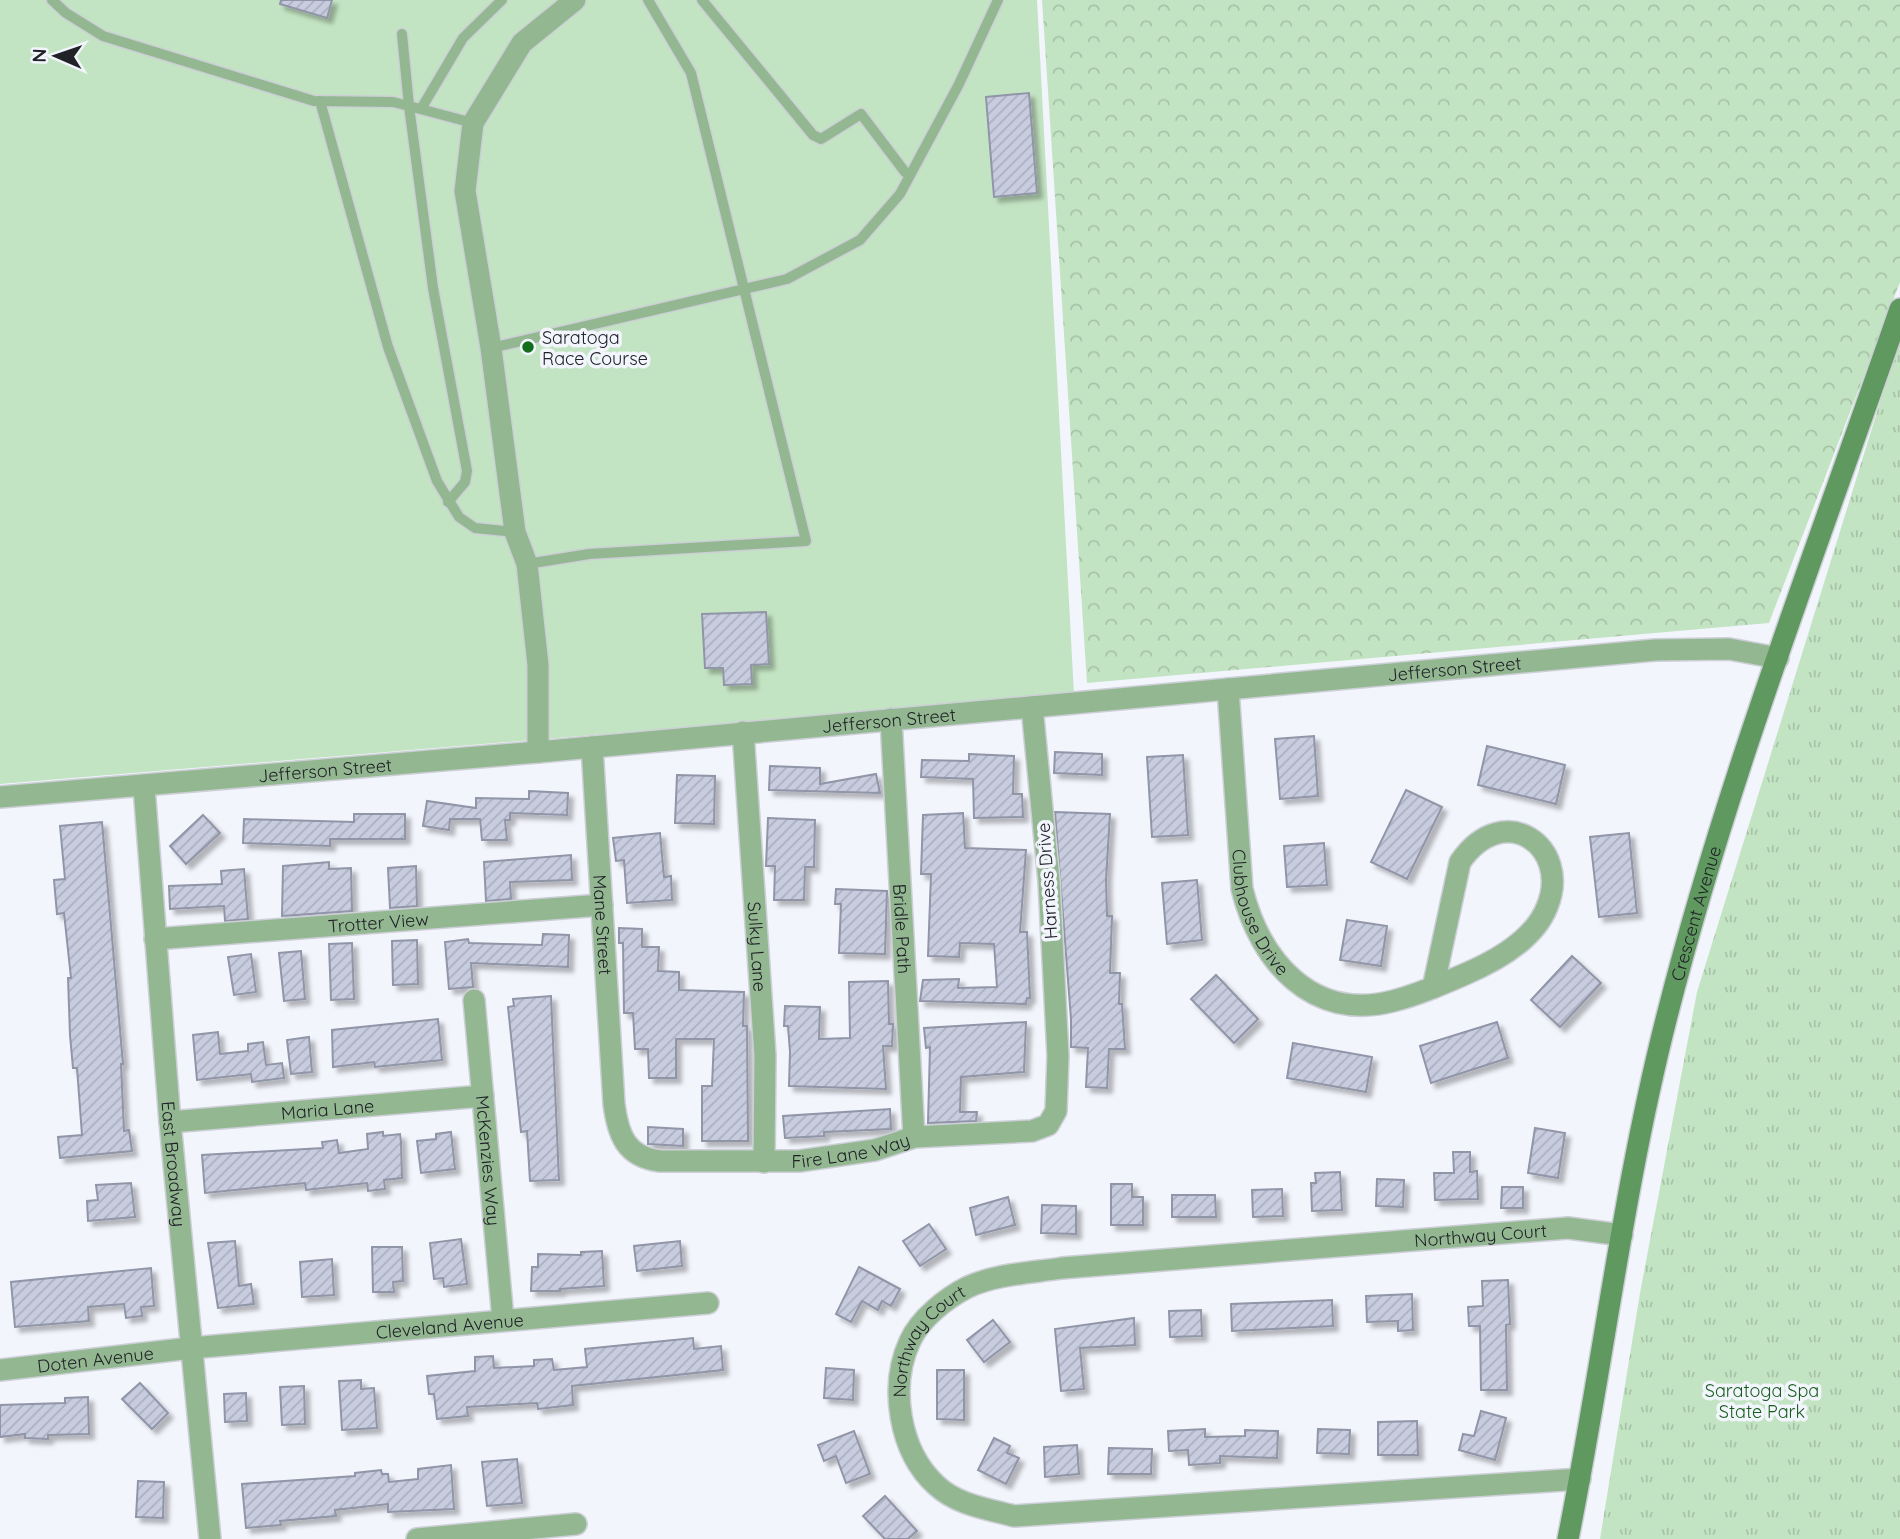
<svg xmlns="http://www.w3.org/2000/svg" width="1900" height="1539" font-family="Quicksand,sans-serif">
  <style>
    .grass { fill: url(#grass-tufts) }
    .forest { fill: url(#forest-crowns) }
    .garden { fill: #c3e4c2 }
    .building { fill: url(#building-hatch); stroke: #9095a7; stroke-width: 2; filter: url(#shadow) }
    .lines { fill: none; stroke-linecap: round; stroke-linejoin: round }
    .lane-casing { stroke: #cdcfd7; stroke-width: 13 }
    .street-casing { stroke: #cdcfd7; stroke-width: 24 }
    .secondary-casing { stroke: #cdcfd7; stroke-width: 24 }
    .lane { stroke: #93b891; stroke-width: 10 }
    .street { stroke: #93b891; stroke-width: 21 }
    .secondary { stroke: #609960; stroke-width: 21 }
    .poi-dot { fill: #126e1b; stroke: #f3f5fd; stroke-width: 2.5 }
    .labels { text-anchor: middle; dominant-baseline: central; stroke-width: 7; stroke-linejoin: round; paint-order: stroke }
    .poi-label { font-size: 18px; fill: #202228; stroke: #f3f5fd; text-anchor: start }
    .street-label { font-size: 18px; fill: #202228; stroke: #f3f5fd }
    .park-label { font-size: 18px; fill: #165d1a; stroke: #f3f5fd }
  </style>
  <defs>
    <pattern id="grass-tufts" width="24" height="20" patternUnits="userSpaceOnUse" patternTransform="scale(1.75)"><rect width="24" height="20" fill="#c3e4c2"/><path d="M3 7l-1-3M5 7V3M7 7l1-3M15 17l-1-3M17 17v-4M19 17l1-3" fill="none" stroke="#a7c3a7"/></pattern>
    <pattern id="forest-crowns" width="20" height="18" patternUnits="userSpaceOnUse" patternTransform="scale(1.75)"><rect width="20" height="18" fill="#c3e4c2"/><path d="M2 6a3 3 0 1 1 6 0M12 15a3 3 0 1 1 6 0" fill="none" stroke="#a7c3a7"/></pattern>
    <pattern id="building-hatch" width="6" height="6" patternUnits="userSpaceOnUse" patternTransform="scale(1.75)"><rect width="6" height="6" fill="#c7ccdf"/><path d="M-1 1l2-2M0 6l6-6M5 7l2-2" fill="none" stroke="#abafbf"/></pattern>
    <filter id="shadow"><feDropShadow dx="5" dy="5" stdDeviation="2" flood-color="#0004"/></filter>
  </defs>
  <rect width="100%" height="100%" fill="#f3f5fd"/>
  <!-- grass -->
  <path class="grass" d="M1900 338V1539H1600L1640 1293 1697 992Z"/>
  <!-- forest -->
  <path class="forest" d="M1042 0H1900V282L1769 623 1087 683Z"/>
  <!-- garden -->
  <path class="garden" d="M0 0H1037L1074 695 0 784Z"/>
  <!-- building -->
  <g class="building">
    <path d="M281 0H332L327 18 280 4Z"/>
    <path d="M1029 93 1037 193 994 197 986 97Z"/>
    <path d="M766 612 769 664 751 665 752 684 724 685 723 668H705L702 614Z"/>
    <path d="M1314 736 1318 796 1280 799 1275 739Z"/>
    <path d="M1487 746 1565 765 1556 804 1478 785Z"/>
    <path d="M1055 752 1102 754V775L1054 773Z"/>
    <path d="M969 754 1014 756 1013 794H1022L1023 817 974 818 973 779 921 777 922 760 969 761Z"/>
    <path d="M1183 755 1188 835 1152 837 1147 757Z"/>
    <path d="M770 766 820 768V784L876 774 880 793 769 790Z"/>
    <path d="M677 775 715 776 714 824 675 823Z"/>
    <path d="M1406 790 1442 807 1407 879 1371 862Z"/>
    <path d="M529 791 568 793 567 815 510 813V820H505L507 840H482L480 819H450L449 830 423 826 427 801 476 808V798L529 799Z"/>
    <path d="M1055 812 1110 814 1106 880 1107 916H1112L1110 973H1120L1119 1004H1122L1125 1049H1109L1107 1088 1086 1087 1088 1048 1071 1047V1019Z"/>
    <path d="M963 813 965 848 1026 850 1020 932H1027L1030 998H1027L1026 1004 920 1001 923 980 959 979 958 988 997 987 994 944 960 943 959 957 928 956 931 874H921L923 815Z"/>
    <path d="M354 814H405V839H330V846L243 843 244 819 354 822Z"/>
    <path d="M203 815 220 833 186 864 170 846Z"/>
    <path d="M768 818 815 820 814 867H805L804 900H774L775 866H766Z"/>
    <path d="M102 822 123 1064H121L124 1131 129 1130 132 1151 60 1158 58 1137 82 1135 77 1068H73L70 1035 68 978H71L64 913 57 914 54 880 65 879 60 826Z"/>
    <path d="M660 833 664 877 671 876 672 900 627 903 624 860 616 861 613 838Z"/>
    <path d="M1629 833 1637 913 1599 917 1590 837Z"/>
    <path d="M1324 843 1327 885 1287 887 1284 846Z"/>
    <path d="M571 855 572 880 510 882 511 899 486 901 484 862Z"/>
    <path d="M329 862V869L351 868 352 911 282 916 283 866Z"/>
    <path d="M416 866 417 906 390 908 388 868Z"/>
    <path d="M244 869 248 919 225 921 224 906 170 909 169 886 222 884 221 871Z"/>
    <path d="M1197 880 1202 940 1167 944 1162 883Z"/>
    <path d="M836 889 887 891 885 954 839 953 841 904H835Z"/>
    <path d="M1347 920 1387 926 1381 966 1340 960Z"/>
    <path d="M619 928 642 929V947H659L658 971 679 972V990L744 992 743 1026H747L748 1141H702V1086H712L714 1039H676V1078H649L648 1049H635L633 1013H624L623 943H619Z"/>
    <path d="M543 934 569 935 568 967 471 963 473 987 449 989 445 942 468 939 469 943 542 945Z"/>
    <path d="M417 940 418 984 393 985 392 941Z"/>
    <path d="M352 943 354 999 331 1000 329 944Z"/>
    <path d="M301 951 305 999 284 1001 279 953Z"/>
    <path d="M251 954 256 992 234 995 228 957Z"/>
    <path d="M1572 956 1601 983 1560 1027 1531 1000Z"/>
    <path d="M1216 975 1258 1019 1234 1043 1191 999Z"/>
    <path d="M888 981 889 1024H893L892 1046H883L886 1089 789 1086 790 1052 788 1026H784L785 1006 820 1007 819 1039 850 1038 849 982Z"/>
    <path d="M551 996 559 1180 530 1181 527 1131 521 1132 508 1007 514 1006 513 999Z"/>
    <path d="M438 1019 442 1060 375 1067 374 1062 333 1067 332 1030Z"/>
    <path d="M1026 1022 1024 1072 961 1077 960 1112H977L976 1121 928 1123 930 1047 926 1048 924 1028Z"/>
    <path d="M1497 1022 1508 1058 1431 1083 1420 1046Z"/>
    <path d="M218 1032 220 1054 248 1051V1044L263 1042 266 1065 282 1063 284 1078 252 1082 251 1074 197 1080 193 1035Z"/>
    <path d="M309 1037 312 1072 291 1074 287 1040Z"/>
    <path d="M1293 1043 1372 1057 1366 1092 1287 1078Z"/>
    <path d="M890 1109 891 1129 824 1132V1136L785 1138 783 1116Z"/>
    <path d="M648 1127 683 1129V1146L648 1144Z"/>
    <path d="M1535 1128 1565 1133 1558 1178 1528 1173Z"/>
    <path d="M383 1132V1136L400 1134 401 1142 402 1178 384 1180 385 1189 368 1191 367 1183 306 1190 305 1183 205 1193 202 1155 323 1148 322 1142 337 1140 339 1153 368 1149 367 1134Z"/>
    <path d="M451 1132 455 1169 421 1173 417 1141 436 1139V1134Z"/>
    <path d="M1453 1152H1470V1172L1477 1171 1478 1199 1435 1200 1434 1173H1454Z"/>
    <path d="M1340 1172 1342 1210 1312 1211 1311 1183H1316L1315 1173Z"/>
    <path d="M1377 1179 1404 1180 1403 1207 1376 1206Z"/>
    <path d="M131 1183 135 1217 88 1221 87 1201 98 1200 96 1185Z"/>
    <path d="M1111 1184H1132V1197H1143V1225H1111Z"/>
    <path d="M1502 1187H1523V1208H1501Z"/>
    <path d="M1282 1189 1283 1216 1253 1217 1252 1190Z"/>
    <path d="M1172 1195H1215L1216 1217H1172Z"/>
    <path d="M1008 1197 1015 1225 976 1235 970 1208Z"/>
    <path d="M1042 1205 1076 1206V1234L1041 1233Z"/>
    <path d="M929 1224 946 1249 920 1266 903 1241Z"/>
    <path d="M461 1239 467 1284 444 1287 443 1278 434 1279 430 1243Z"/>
    <path d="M235 1241 239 1286 251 1284 254 1304 218 1308 208 1243Z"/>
    <path d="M680 1241 682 1266 637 1271 634 1246Z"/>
    <path d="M372 1247H402L403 1281 393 1282 394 1292H373Z"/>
    <path d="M602 1251 604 1286 560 1289V1291H531L532 1267H538V1254L581 1255V1252Z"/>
    <path d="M332 1259 334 1295 302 1297 300 1262Z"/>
    <path d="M859 1267 900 1289 891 1306 882 1301 878 1310 862 1301 851 1322 836 1314Z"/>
    <path d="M151 1268 154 1306 141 1307 142 1316 126 1318 124 1304 88 1307 89 1321 15 1327 11 1282Z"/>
    <path d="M1508 1280 1510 1324 1506 1325 1507 1390H1481L1480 1326H1469L1468 1307 1483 1306 1482 1281Z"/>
    <path d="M1412 1294 1413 1330 1398 1331V1321L1367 1322 1366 1296Z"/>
    <path d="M1332 1300 1333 1326 1232 1331 1231 1304Z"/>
    <path d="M1201 1310 1202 1336 1170 1337 1169 1311Z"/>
    <path d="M1134 1318 1135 1345 1080 1348 1084 1389 1061 1391 1055 1329Z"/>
    <path d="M993 1320 1010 1342 984 1362 967 1340Z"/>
    <path d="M693 1338 694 1349 721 1346 723 1370 572 1386 573 1405 538 1409 537 1403 467 1407 468 1416 437 1419 434 1394H429L427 1376 475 1371V1357L493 1356 494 1368 534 1366V1360L552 1359 554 1370 587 1367 585 1349Z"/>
    <path d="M826 1368 854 1370 853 1400 824 1398Z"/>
    <path d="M937 1370H964V1420L937 1419Z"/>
    <path d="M361 1380V1389L374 1388 377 1428 342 1430 339 1381Z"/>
    <path d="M140 1383 168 1413 152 1429 122 1399Z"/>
    <path d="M304 1386 305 1424 282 1425 280 1387Z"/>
    <path d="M246 1393 247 1421 225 1422 224 1394Z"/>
    <path d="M88 1397 89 1434 48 1435V1439L25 1438V1434L0 1437V1405L65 1403V1398Z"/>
    <path d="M1481 1411 1506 1418 1495 1460 1459 1450 1463 1434 1474 1436Z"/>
    <path d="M1417 1421 1418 1455H1378V1422Z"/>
    <path d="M1205 1429V1437L1245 1436V1430L1278 1431 1277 1458 1220 1456V1463L1189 1465 1188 1450 1169 1451 1168 1431Z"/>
    <path d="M1318 1429 1350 1430 1349 1454 1317 1453Z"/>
    <path d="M854 1431 870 1474 846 1483 836 1456 824 1461 818 1445Z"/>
    <path d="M994 1438 1010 1446 1007 1453 1019 1458 1006 1484 978 1470Z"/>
    <path d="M1077 1445 1079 1474 1045 1477 1044 1447Z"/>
    <path d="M1109 1448 1152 1449 1151 1474H1108Z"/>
    <path d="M517 1459 522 1503 487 1506 482 1462Z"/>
    <path d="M451 1465 454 1509 388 1512V1504L335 1510 336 1516 280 1521 281 1525 246 1528 242 1484 355 1476V1473L381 1470 382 1474H388L389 1482 418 1479V1469Z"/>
    <path d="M138 1481 164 1482 163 1518 136 1517Z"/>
    <path d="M885 1496 917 1531 908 1539H885L863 1516Z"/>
  </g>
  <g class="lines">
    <defs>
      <g id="lane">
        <path d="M52 0 66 13 103 36 314 101 393 102 409 106 433 288 467 471 465 482 448 502"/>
        <path d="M702 0 813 135 821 139 861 114 905 172 910 174"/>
        <path d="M402 34 409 106 473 123"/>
        <path d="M320 101 388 347 437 481 459 517 475 528 515 532"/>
        <path d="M421 109 463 38 502 0"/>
        <path d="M491 348 787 279 860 240 900 194 959 84 998 0"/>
        <path d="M527 564 589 554 806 541 691 73 648 0"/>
      </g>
      <g id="street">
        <path id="s1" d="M1228 689 1242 889C1260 961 1312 1022 1393 1001 1417 995 1440 985 1463 975 1494 962 1534 940 1547 907 1572 847 1504 798 1460 862L1433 988"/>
        <path id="s2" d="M891 719 914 1137"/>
        <path id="s3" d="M743 732 765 1055 764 1162"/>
        <path id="s4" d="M592 747 614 1104C618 1135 626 1157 660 1161H799L875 1150 914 1137 1032 1131 1048 1125 1056 1111 1058 1056 1049 881 1032 707"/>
        <path d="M538 752V665L527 564 515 532 491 348 465 191 473 123 522 43 575 0"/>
        <path id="s5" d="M144 787 170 1122 210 1539"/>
        <path id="s6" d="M0 797 538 752 1655 650 1729 649 1778 658"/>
        <path id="s7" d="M155 939 602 905"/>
        <path id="s8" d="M474 1000 503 1319"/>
        <path id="s9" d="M170 1122 483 1096"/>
        <path id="s10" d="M0 1370 191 1348 708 1303"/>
        <path id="s11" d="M1580 1479 1014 1516C988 1509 957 1505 936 1485 899 1451 889 1386 910 1341 920 1319 946 1298 968 1287 996 1274 1030 1273 1062 1268L1568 1228 1622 1235"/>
        <path d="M417 1539 576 1524"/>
      </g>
      <g id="secondary">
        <path id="s12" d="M1568 1539C1603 1365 1623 1188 1667 1016 1728 775 1819 544 1900 309"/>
      </g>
    </defs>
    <!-- lane casing -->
    <use href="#lane" class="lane-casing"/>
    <!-- street casing -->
    <use href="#street" class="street-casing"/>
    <!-- secondary casing -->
    <use href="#secondary" class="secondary-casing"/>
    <!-- lane -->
    <use href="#lane" class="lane"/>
    <!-- street -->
    <use href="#street" class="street"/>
    <!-- secondary -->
    <use href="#secondary" class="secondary"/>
  </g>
  <!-- markers -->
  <circle class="poi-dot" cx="528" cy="347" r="7"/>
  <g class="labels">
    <!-- poi labels -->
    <g class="poi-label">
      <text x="542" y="337">Saratoga<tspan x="542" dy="21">Race Course</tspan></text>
    </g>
    <!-- street labels -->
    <g class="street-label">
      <text stroke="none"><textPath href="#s6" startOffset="1460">Jefferson Street</textPath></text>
      <text stroke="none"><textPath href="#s6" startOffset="892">Jefferson Street</textPath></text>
      <text stroke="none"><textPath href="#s6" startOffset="326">Jefferson Street</textPath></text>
      <text transform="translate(1047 881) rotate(-94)">Harness Drive</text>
      <text stroke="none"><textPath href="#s1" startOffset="228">Clubhouse Drive</textPath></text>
      <text stroke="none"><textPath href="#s12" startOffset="639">Crescent Avenue</textPath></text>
      <text stroke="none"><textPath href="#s7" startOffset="224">Trotter View</textPath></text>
      <text stroke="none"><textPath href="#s4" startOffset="178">Mane Street</textPath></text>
      <text stroke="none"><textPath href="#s2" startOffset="210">Bridle Path</textPath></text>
      <text stroke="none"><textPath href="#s3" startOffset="215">Sulky Lane</textPath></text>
      <text stroke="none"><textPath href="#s9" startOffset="158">Maria Lane</textPath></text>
      <text stroke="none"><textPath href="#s4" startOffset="630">Fire Lane Way</textPath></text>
      <text stroke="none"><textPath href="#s8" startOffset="161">McKenzies Way</textPath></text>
      <text stroke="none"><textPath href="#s5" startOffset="378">East Broadway</textPath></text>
      <text stroke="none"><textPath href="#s11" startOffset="1404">Northway Court</textPath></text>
      <text stroke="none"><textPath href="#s10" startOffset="452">Cleveland Avenue</textPath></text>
      <text stroke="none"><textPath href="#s11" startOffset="816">Northway Court</textPath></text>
      <text stroke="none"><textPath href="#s10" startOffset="96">Doten Avenue</textPath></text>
    </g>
    <!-- park labels -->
    <g class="park-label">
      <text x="1762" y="1390">Saratoga Spa<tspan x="1762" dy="21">State Park</tspan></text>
    </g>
  </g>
  <!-- north arrow -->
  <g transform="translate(56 56) rotate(272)" stroke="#f3f5fd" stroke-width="5" paint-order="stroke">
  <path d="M0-5L12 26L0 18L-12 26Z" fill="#202228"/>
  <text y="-10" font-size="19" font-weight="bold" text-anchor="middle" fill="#202228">N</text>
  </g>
</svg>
